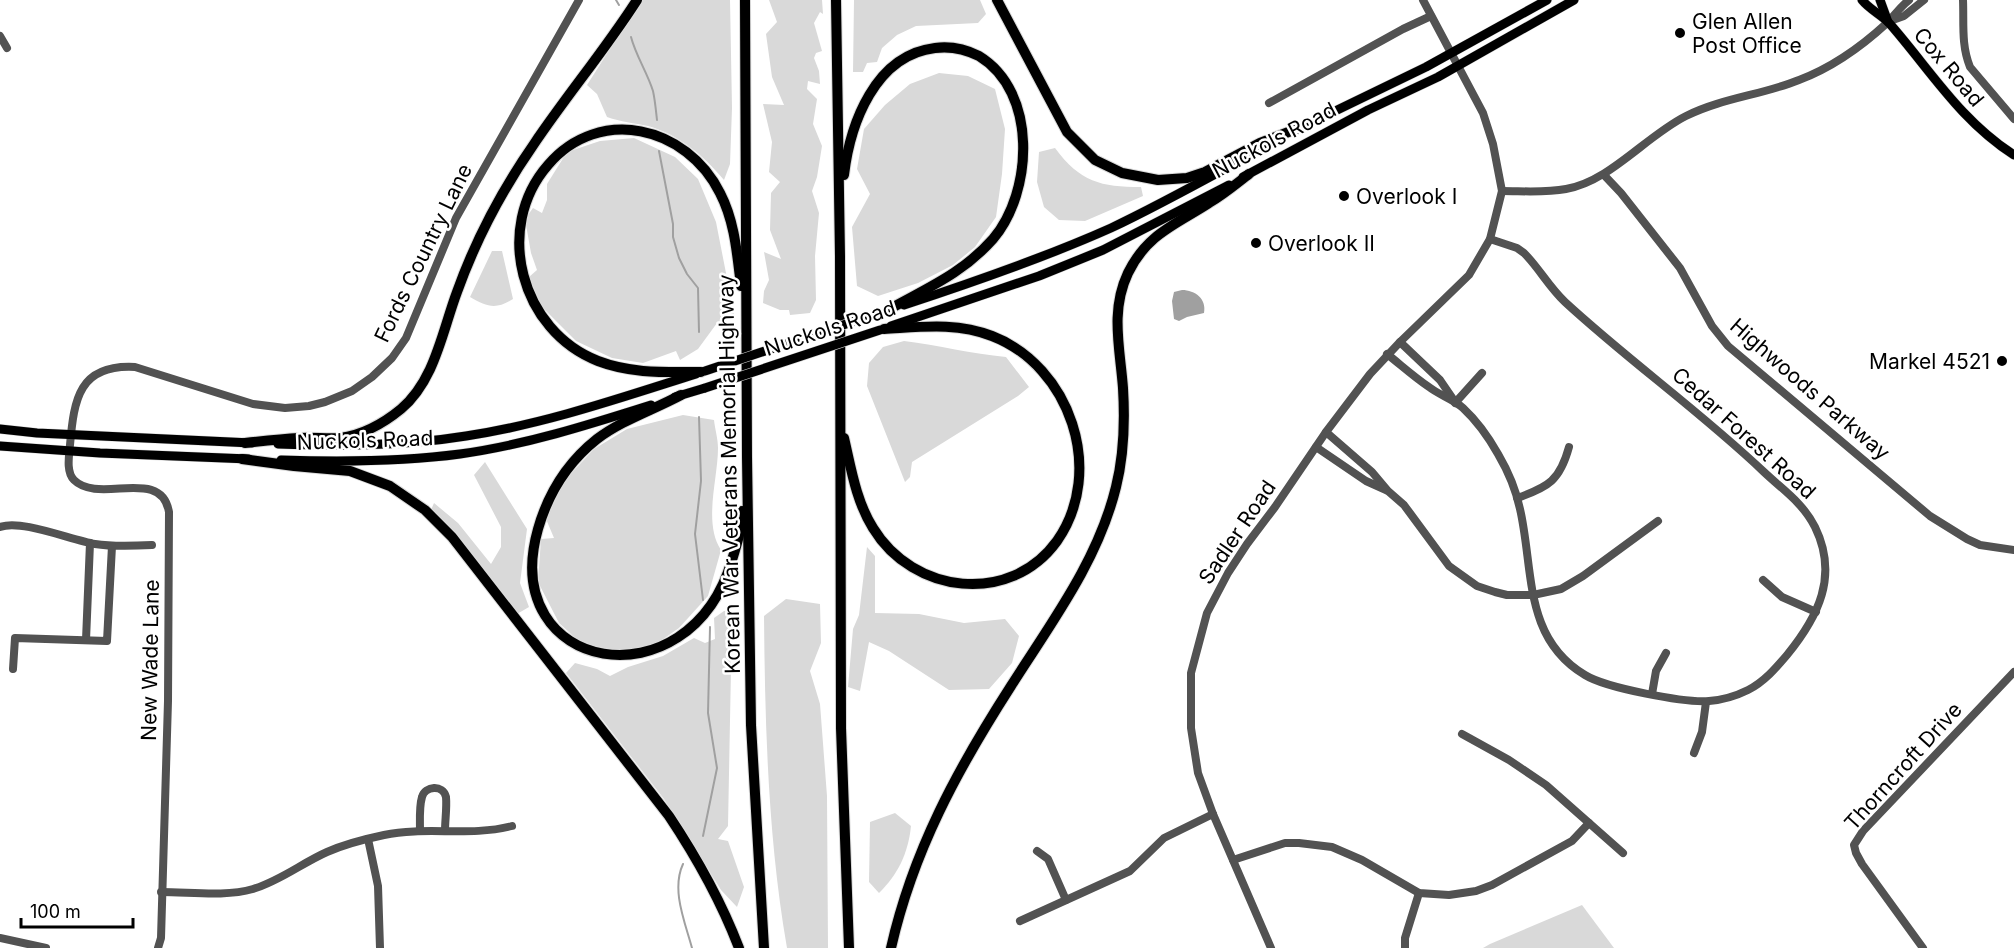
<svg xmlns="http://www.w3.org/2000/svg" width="2014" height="948" font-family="Inter,sans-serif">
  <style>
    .green { fill: #d9d9d9 }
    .water { fill: #a0a0a0 }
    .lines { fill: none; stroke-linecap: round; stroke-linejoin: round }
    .stream { stroke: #a0a0a0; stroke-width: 2 }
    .major-casing { stroke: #dbdbdb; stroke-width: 10 }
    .highway-casing { stroke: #dbdbdb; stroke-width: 12 }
    .minor { stroke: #525252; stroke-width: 8 }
    .major { stroke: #000; stroke-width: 9 }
    .highway { stroke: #000; stroke-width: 10 }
    .major-bridge-casing { stroke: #dbdbdb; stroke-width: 10; stroke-linecap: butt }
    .major-bridge { stroke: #000; stroke-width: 9 }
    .poi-dot { fill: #000; stroke: #fff; stroke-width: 2 }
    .labels { text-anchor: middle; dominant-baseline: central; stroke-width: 5; stroke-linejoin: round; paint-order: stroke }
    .poi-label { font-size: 21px; fill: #000; stroke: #fff; text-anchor: start }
    .street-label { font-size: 21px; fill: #000; stroke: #fff }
  </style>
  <rect width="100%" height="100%" fill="#fff"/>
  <!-- green -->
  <g class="green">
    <path d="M641 0H730L732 108 730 164 724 180C704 156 680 135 648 126 634 123 621 122 607 117L597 94 587 85Z"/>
    <path d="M769 0H822L823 14 820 12 814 23 822 51 816 53 814 58 819 71 820 84 808 81 807 89 817 99 813 124 822 146 817 177 812 191 819 213 815 256 816 300 810 313 790 315 789 310H780L763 303 764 291 769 280 764 252 781 259 770 230 771 193 780 182 769 172 772 142 763 104 784 105 772 77 766 34 777 22Z"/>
    <path d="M854 0H980L986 14 978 23 916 26 897 35 882 48 877 62 867 63 863 72H853Z"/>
    <path d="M939 73 968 76 995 89 1005 129 1002 174 996 217 975 247 953 265 918 283 878 296 857 286 852 227 870 194 857 169 864 129 885 105 910 84Z"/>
    <path d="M634 138 675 157 698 179 716 222 734 314 717 323 698 349 680 360 676 351 643 363 612 358 576 341 541 306 529 277 537 270 531 253 525 219 533 208 542 213 547 200V184L567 152 600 141Z"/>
    <path d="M1055 148C1080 182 1101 187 1141 187L1143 196 1085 221 1059 220 1044 207 1037 182 1039 152Z"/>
    <path d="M492 251H502L513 299C496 310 487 307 470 297Z"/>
    <path d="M904 341C938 345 972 354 1006 357L1029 387 1018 396 912 462 910 477 905 482 867 386 869 363 883 347Z"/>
    <path d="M683 415 714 420C715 429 718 439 718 448 718 479 703 523 721 550L708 596 679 628 649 649 620 651 582 644 559 623 538 582 541 539 554 538 546 519 564 481 594 449 627 429Z"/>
    <path d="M485 462 527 529 520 583 529 607 517 614 431 510 434 503 458 523 491 564 501 547V527L474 475Z"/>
    <path d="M867 547 875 556V613L919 614 964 623 1005 619 1019 636 1012 663 989 689 949 690 889 651 869 642 860 691 848 687 853 629 859 615Z"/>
    <path d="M786 599 820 604 821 643 810 671 820 704 827 796 828 948H787C768 838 765 727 764 616Z"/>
    <path d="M730 610 728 620 731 668 728 826 718 839 728 841 744 887 737 907 721 890 664 799 566 673 575 663 597 669 610 676 628 667 663 656 694 638 705 643 715 639 714 618 724 611Z"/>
    <path d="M895 813 911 826C908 854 898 874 879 893L869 882 870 822Z"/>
    <path d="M1582 905 1614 948H1483L1490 944Z"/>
  </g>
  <!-- water -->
  <path class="water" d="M1182 290C1195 290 1207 299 1204 313L1187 317 1179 321 1174 319 1172 301 1174 292Z"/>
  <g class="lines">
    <!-- stream -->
    <g class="stream">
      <path d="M616 0 619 5"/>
      <path d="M631 37C636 56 647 72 653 91 655 100 656 111 657 120"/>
      <path d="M659 151 673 224V237L679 258 687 274 698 288 699 332"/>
      <path d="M699 417 701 481 695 534 703 600"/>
      <path d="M703 836 717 768 708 713 710 627"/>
      <path d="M683 864C671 890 685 922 692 948"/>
    </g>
    <defs>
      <g id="major">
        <path d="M1862 0C1870 10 1882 15 1890 24 1931 71 1960 120 2014 155"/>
        <path d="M1880 0 1888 22"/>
        <path d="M1298 129 1426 67 1547 0"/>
        <path d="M1243 177 1368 110 1438 77 1574 0"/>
        <path d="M904 305C974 282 1044 258 1111 228 1168 201 1222 170 1278 140"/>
        <path d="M891 326 1039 276 1103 250 1229 185"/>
        <path d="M675 397 705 388"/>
        <path d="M0 429 37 433 252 443"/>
        <path d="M278 444C341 446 404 446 466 436 545 424 620 398 696 374"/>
        <path d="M0 446 100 453 249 459"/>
        <path d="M281 460C341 462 400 462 460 454 525 445 588 425 651 405"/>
      </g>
      <g id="highway">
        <path d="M745 0 747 457 751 725 764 948"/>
        <path d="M836 0 840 256 841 728 849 948"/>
        <path d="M997 0 1067 132 1095 160 1122 173 1158 180 1187 178 1205 172 1260 143 1304 126"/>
        <path d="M844 175C850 124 875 55 935 48 950 46 965 49 979 56 1038 92 1033 192 993 239 962 274 927 288 888 310"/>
        <path d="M701 372C666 372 632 374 598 361 521 331 493 228 548 165 599 105 687 126 720 193 735 222 737 254 741 286"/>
        <path d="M681 395C653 410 622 420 597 439 568 462 548 494 538 529 497 673 689 707 732 560 737 544 742 528 742 511"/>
        <path d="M844 438C851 468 856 501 873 528 913 594 1010 606 1057 541 1106 471 1070 366 992 336 956 322 921 327 884 329"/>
        <path d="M245 443C263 441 281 439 299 438 313 437 327 439 340 438 362 435 384 423 401 409 435 380 442 332 457 292 476 239 502 190 534 144 567 95 605 50 637 0"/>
        <path d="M242 459 294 466 350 471 390 486 425 510 452 537 669 816C697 858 721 901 739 948"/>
        <path d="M891 948C913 851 957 770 1011 686 1051 623 1098 561 1116 487 1124 455 1125 421 1123 388 1120 348 1110 311 1128 273 1147 234 1175 225 1209 203 1223 195 1236 184 1249 174"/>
      </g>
    </defs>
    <!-- major casing -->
    <use href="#major" class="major-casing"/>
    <!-- highway casing -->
    <use href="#highway" class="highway-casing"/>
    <!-- minor -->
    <g class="minor">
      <path d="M1963 0C1964 23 1961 45 1970 67L2014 119"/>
      <path d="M1890 21 1904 16 1924 0"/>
      <path d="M0 36 7 48"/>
      <path d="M1269 103 1403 29 1431 16"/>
      <path d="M1604 175 1621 193 1680 268 1712 326 1728 346 1930 516 1967 539 1980 545 2014 550"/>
      <path d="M1502 191C1523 191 1545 193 1566 189 1609 182 1646 136 1686 116 1722 98 1762 95 1799 80 1831 68 1862 46 1887 23 1895 15 1900 7 1909 0"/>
      <path d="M1400 342 1440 380 1453 399"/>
      <path d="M1387 354C1401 365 1414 377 1429 387 1439 395 1453 399 1463 408 1477 421 1489 438 1498 454 1508 471 1516 490 1520 509 1534 570 1523 638 1585 675 1606 688 1685 703 1709 701 1722 700 1736 696 1748 690 1764 682 1776 668 1787 655 1818 617 1839 576 1815 527 1803 503 1783 490 1764 472 1701 412 1629 361 1565 302 1549 287 1539 268 1524 253L1517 248 1490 239"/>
      <path d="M1455 403 1482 373"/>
      <path d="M1326 432 1372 472 1388 491 1404 505 1449 566 1477 586 1495 592 1507 595H1533L1561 589 1583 576 1658 521"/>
      <path d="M1316 447 1366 481 1386 490"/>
      <path d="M1517 498C1549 487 1560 480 1569 447"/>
      <path d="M0 527C21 519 71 540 95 544 114 547 133 546 152 545"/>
      <path d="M1763 580 1782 597 1816 612"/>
      <path d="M86 640 90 543"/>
      <path d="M13 669 15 638 107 641 112 546"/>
      <path d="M1652 694 1656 671 1666 653"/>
      <path d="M1462 734 1509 760 1546 785 1623 853"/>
      <path d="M1694 753 1702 732 1706 702"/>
      <path d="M420 831C420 820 419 807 422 797 425 786 443 784 446 797 447 808 445 820 445 831"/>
      <path d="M368 839 378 886 380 948"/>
      <path d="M1037 851 1048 859 1066 900"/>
      <path d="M1233 860 1285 843H1299L1332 847 1362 860 1419 893 1449 895 1476 891 1492 885 1572 841 1589 823"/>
      <path d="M161 892C191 892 225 897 253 889 280 881 302 863 327 852 345 844 365 839 384 835 426 826 470 837 512 826"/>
      <path d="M1020 921 1130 871 1164 838 1213 814"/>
      <path d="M0 938 46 948"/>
      <path d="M158 948 161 938 168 701 169 512C161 466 99 505 74 480 66 472 69 456 70 445 74 399 79 364 135 367L253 404 285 408 309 406 325 402 352 391 372 377 392 358 406 338 456 218 579 0"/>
      <path d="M1271 948 1213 814 1198 773 1191 728V673L1207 613 1228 573 1247 544 1275 507 1326 432 1370 374 1400 342 1469 275 1490 239 1502 191 1493 144 1483 113 1423 0"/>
      <path d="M1405 948V938L1419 893"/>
      <path d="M1923 948 1862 864 1856 853 1854 845 1863 831 2014 672"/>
    </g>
    <!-- major -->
    <use href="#major" class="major"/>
    <!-- highway -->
    <use href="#highway" class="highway"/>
    <defs>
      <g id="major-bridge">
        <path d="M705 371 879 313"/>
        <path d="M705 388 880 330"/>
      </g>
    </defs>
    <!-- major-bridge casing -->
    <use href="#major-bridge" class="major-bridge-casing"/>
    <!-- major-bridge -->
    <use href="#major-bridge" class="major-bridge"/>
  </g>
  <!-- markers -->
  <g class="poi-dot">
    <circle cx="1680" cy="33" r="6"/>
    <circle cx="1344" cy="196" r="6"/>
    <circle cx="1256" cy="243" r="6"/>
    <circle cx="2002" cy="361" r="6"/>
  </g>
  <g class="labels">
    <!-- poi labels -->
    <g class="poi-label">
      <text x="1692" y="21">Glen Allen<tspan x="1692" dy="24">Post Office</tspan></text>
      <text x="1356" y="196">Overlook I</text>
      <text x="1268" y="243">Overlook II</text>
      <text x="1990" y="361" text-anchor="end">Markel 4521</text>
    </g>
    <!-- street labels -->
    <g class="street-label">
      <text transform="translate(1949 67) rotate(50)">Cox Road</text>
      <text transform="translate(1274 140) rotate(-28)">Nuckols Road</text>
      <text transform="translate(423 253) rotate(-64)">Fords Country Lane</text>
      <text transform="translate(830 328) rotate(-18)">Nuckols Road</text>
      <text transform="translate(1810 389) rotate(41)">Highwoods Parkway</text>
      <text transform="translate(1744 433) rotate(42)">Cedar Forest Road</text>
      <text transform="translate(365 440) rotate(-2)">Nuckols Road</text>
      <text transform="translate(729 474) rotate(-91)">Korean War Veterans Memorial Highway</text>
      <text transform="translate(1237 532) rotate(-56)">Sadler Road</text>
      <text transform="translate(150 660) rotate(-89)">New Wade Lane</text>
      <text transform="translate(1903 766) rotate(-48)">Thorncroft Drive</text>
    </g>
  </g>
  <!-- scale -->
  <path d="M21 918v9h112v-9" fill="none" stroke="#000000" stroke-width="3"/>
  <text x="30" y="918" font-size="18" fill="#000000" stroke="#ffffff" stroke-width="4.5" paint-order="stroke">100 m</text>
</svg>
